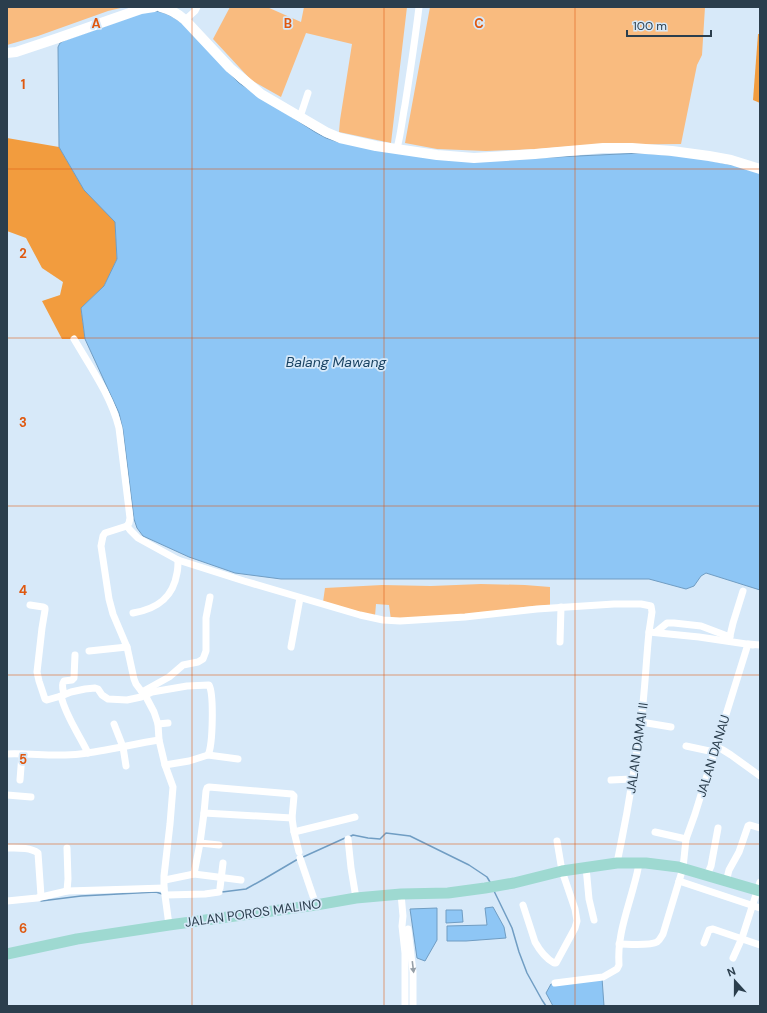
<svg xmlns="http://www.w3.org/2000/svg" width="767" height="1013" font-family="'DM Sans',sans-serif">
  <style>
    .green { fill: #f9bb7f }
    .forest { fill: #f29c3e }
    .water { fill: #8ec6f5; stroke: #709dc3 }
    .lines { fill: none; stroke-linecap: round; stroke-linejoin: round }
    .stream { stroke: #709dc3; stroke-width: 1.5 }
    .street { stroke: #fff; stroke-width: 7 }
    .secondary { stroke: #fff; stroke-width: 10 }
    .primary { stroke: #9ed9d1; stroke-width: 11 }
    .oneway { fill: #959ea6 }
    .grid { fill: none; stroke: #df580f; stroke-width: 1; stroke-opacity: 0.55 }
    .labels { text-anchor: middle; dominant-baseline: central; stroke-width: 3.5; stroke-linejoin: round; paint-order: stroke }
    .street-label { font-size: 13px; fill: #2b3e4d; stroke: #d7e9f9 }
    .water-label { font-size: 14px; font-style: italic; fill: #1b4463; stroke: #d7e9f9 }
    .grid-label { font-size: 13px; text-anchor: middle; font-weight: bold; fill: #df580f; stroke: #d7e9f9; stroke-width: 3.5; stroke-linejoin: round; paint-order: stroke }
  </style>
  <rect width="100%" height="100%" fill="#d7e9f9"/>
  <!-- green -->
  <g class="green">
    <path d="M7 7H125L108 11 38 36 7 45Z"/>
    <path d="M230 7H267L301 22 304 7H407L391 143 339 132 340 120 352 44 306 33 281 97 251 80 213 39Z"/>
    <path d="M430 7H705L702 55 697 65 681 144 588 145 537 149 486 151 437 149 405 143Z"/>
    <path d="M481 584 525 585 550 587V605L524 607 486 613 391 620 389 605 376 604 375 616 323 602 325 588 382 585 431 586Z"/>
  </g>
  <!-- forest -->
  <g class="forest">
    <path d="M758 34H760V103L753 100Z"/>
    <path d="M7 138 59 147 84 190 115 221 117 259 104 286 81 308 85 339H62L42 301 60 295 63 282 42 268 26 238 7 231Z"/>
  </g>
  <!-- water -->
  <g class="water">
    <path d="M156 11C167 13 174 17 183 24L239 83 315 132 326 138 338 142 470 161 642 153 695 157 760 171V590L706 573 701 576 694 586 686 589 649 579H281L235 573 189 557 143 536 137 528 134 519 123 430 119 413 85 339 81 308 104 286 117 259 115 222 84 190 59 147 58 47 60 43 65 40 144 12Z"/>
    <path d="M493 907 504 927 506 938 466 941H447V926L487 925 485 908Z"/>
    <path d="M437 908V940L425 961 417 958 410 909Z"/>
    <path d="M446 910H462L463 922 446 923Z"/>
    <path d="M602 978 604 1006H553L546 993 551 984Z"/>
  </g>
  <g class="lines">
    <!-- stream -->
    <g class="stream">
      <path d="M349 837 353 835 368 838 380 839 386 833 410 836 469 865 487 877 490 882"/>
      <path d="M303 857 345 838"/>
      <path d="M494 891 512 928 519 952 527 973 542 1000 546 1006"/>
      <path d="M222 892 246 889 264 879 298 859"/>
      <path d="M41 901 81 896 156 892 162 894"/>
    </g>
    <!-- street -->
    <g class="street">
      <path d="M185 20 195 11 197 7"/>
      <path d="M300 117 308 93"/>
      <path d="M397 148C401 134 402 120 405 105 410 73 415 40 419 7"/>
      <path d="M74 339C91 368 111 396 119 428L130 518 129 523 127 526 130 530 138 538 178 560 244 581 360 615 383 620 400 621 465 617 537 609 614 604H641L651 606 652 612 649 632 699 637 753 645"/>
      <path d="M127 526 105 533 103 536 101 546 109 599 113 614 127 647 134 679 136 684 142 692 145 695 154 712 158 724 159 740 165 765 173 787 170 824 164 876V888L169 925"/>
      <path d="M30 605 43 607 45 608V610L42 628 37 672 39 681 45 699 47 700 61 696 71 692 85 689 95 688 98 689 102 695 108 699 127 700 141 697 152 692 187 686 209 685C214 694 213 745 208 755L189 761 165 765"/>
      <path d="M133 613C157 609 173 598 177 573 178 569 178 564 178 560"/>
      <path d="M656 632 667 623H674L701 626 730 637"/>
      <path d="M729 640 733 623 743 591"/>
      <path d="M560 642 561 607"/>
      <path d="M291 647 300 598"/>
      <path d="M89 651 127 647"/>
      <path d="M142 692 169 677 183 665 198 662 203 659 206 651V618L210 597"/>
      <path d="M64 694C63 690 61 685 64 681L72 680 74 678 75 655"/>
      <path d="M61 696C66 717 79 734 88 753"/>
      <path d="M641 722 671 727"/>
      <path d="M114 724 123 747 126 766"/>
      <path d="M158 724 168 723"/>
      <path d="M686 746 714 752"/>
      <path d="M716 747 723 750 731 755 760 776"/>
      <path d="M7 754C31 753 56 757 80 754 107 751 133 744 159 740"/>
      <path d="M208 755 238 759"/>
      <path d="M20 780 22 754"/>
      <path d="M611 780 632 779"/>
      <path d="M7 795 31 797"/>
      <path d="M204 813 206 791 207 788 209 787 292 794 294 796 292 818 294 832 299 852"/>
      <path d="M294 832 355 817"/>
      <path d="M655 832 686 839"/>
      <path d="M348 839 351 868 356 898"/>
      <path d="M200 843 219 845"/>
      <path d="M7 848C17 848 30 847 38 853L41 896"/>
      <path d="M67 848 68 879 67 891"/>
      <path d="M300 858 316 905"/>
      <path d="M617 863C627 816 635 768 641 721 645 691 646 661 649 632"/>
      <path d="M586 867 589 899 594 920"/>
      <path d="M194 874 241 880"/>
      <path d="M707 875 711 866 718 828"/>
      <path d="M165 880 194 874 200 843 204 813 292 818"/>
      <path d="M679 881 760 908"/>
      <path d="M726 882 729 870 739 852 748 826 750 825 760 828"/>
      <path d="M220 888 223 863"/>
      <path d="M401 894 403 916 402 926 405 953V1006"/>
      <path d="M166 895 205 894 219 892"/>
      <path d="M7 901 37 898 67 891 133 889 164 888"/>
      <path d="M523 905 535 942C540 951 545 958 554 963H556L575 928 577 921 575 909 562 871 557 841"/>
      <path d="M408 929 413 972V1006"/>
      <path d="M704 943 709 930 713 929 760 945"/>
      <path d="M619 944C628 944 650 946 657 942 660 940 661 937 663 934L683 868 686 839 695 814 748 644 760 645"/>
      <path d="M733 958 742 938 760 882"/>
      <path d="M555 983 603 977 617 969 619 965C617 936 627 912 634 885 636 878 638 870 639 863"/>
    </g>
    <!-- secondary -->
    <g class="secondary">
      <path d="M161 7C170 9 178 14 185 20L230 68 261 94 326 132 340 138 376 146 437 155 474 158 535 154 603 148H632L672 151 709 156 731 160 760 169"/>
      <path d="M7 53 16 52 58 38 141 9 154 7"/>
    </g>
    <!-- primary -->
    <path class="primary" d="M7 954 77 939 169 925 316 905 356 898 401 894 448 893 485 888 514 883 562 871 617 863H646L678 867 760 891"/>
  </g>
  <!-- one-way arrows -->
  <defs><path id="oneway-solid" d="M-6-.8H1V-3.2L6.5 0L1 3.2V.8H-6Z"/></defs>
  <use class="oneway" href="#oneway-solid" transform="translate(413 967) rotate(83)"/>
  <!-- grid -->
  <path class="grid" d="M192 7V1006M384 7V1006M575 7V1006M7 169H760M7 338H760M7 506H760M7 675H760M7 844H760"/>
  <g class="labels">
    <!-- street labels -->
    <g class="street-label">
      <text transform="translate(637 748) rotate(-82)">JALAN DAMAI II</text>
      <text transform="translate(713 756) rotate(-73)">JALAN DANAU</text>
      <text transform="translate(253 913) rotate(-8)">JALAN POROS MALINO</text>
    </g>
    <!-- water labels -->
    <g class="water-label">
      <text x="336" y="362">Balang Mawang</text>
    </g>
  </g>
  <g class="grid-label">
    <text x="96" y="28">A</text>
    <text x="288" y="28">B</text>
    <text x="479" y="28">C</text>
    <text x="23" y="89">1</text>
    <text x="23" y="258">2</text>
    <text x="23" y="427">3</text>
    <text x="23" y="595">4</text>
    <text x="23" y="764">5</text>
    <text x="23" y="933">6</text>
  </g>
  <!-- border -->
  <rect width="767" height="1013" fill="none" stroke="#2b3e4d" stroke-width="16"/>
  <!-- north arrow -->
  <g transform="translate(735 981) rotate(339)" stroke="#d7e9f9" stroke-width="3" paint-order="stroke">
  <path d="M0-3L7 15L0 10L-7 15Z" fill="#2b3e4d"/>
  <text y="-6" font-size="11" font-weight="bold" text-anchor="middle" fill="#2b3e4d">N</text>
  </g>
  <!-- scale -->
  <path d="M627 30v6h84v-6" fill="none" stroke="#2b3e4d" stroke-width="2"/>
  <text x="633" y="30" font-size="12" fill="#2b3e4d" stroke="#d7e9f9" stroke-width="3" paint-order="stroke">100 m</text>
</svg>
